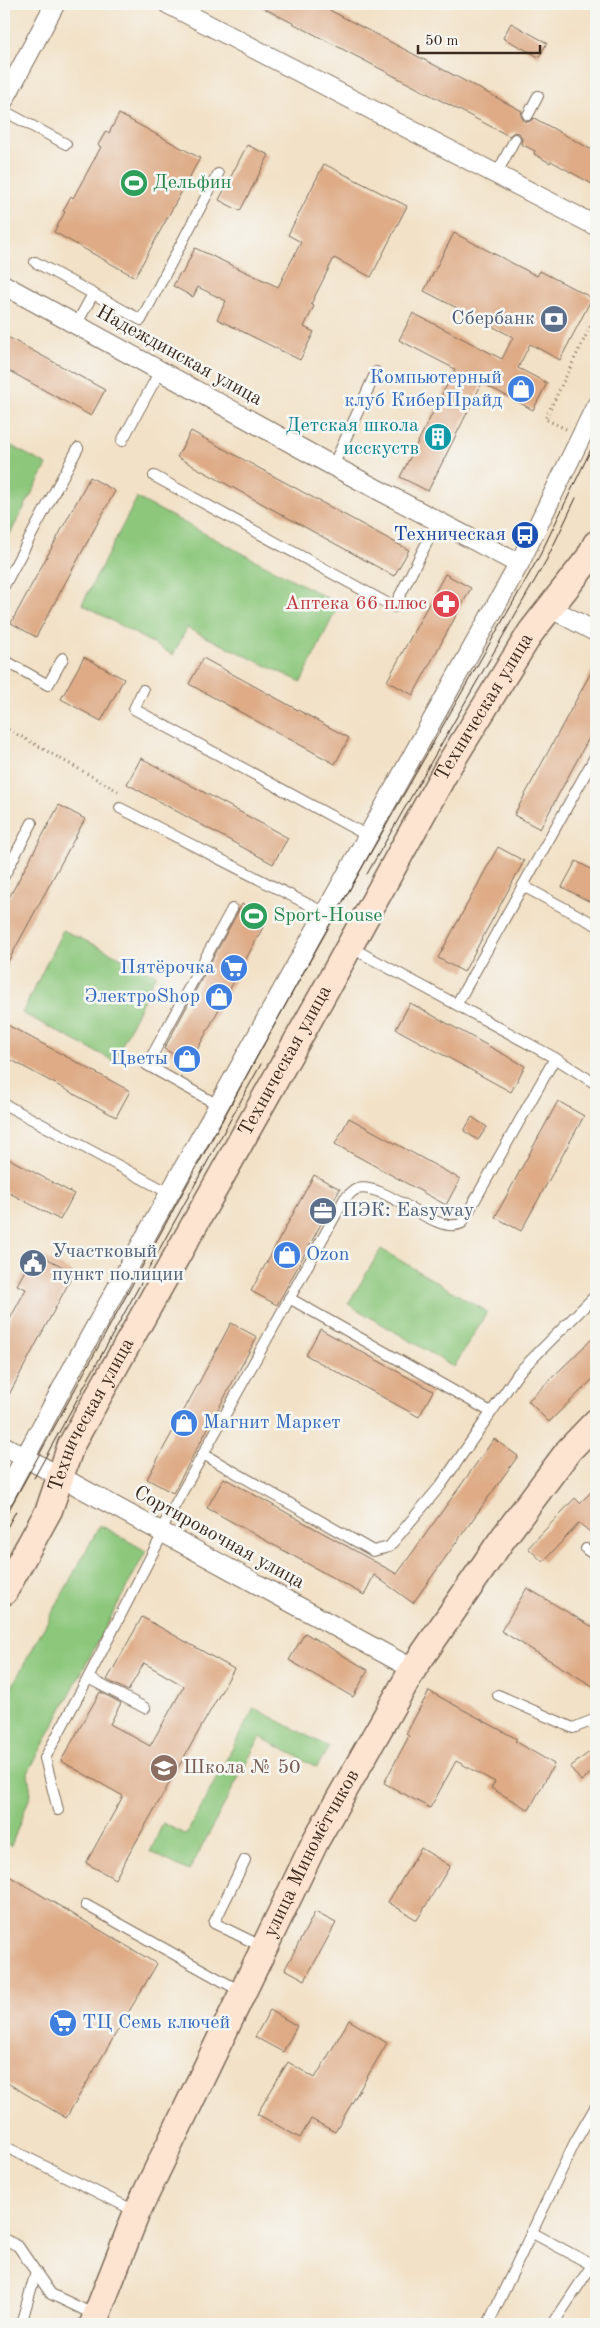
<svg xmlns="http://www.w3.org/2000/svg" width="600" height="2328" font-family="'Old Standard TT',serif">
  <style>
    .green { fill: #8cc77c; stroke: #64784d }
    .building { fill: #deab86 }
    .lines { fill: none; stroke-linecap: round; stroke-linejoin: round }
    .lane-casing { stroke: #7b6a59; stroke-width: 12 }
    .street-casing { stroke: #7b6a59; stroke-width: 21 }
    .secondary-casing { stroke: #7b6a59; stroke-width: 29 }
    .path { stroke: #7b6a59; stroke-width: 3; stroke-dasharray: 1 4; stroke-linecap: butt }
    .lane { stroke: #fff; stroke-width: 10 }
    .street { stroke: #fff; stroke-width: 19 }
    .secondary { stroke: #fde4d0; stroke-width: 26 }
    .tram { stroke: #3b2a1e; stroke-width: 1 }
    .labels { text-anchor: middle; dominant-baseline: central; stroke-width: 5; stroke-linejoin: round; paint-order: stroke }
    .leisure-label { font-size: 20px; fill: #27864d; stroke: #f6f6f2; text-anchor: start }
    .service-label { font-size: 20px; fill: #4e5e75; stroke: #f6f6f2; text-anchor: start }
    .street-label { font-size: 20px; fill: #3b2a1e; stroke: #f6f6f2 }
    .shop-label { font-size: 20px; fill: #366cbe; stroke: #f6f6f2; text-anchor: end }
    .culture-label { font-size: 20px; fill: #0d838f; stroke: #f6f6f2; text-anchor: end }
    .transit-label { font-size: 20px; fill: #164399; stroke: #f6f6f2; text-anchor: end }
    .health-label { font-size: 20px; fill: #be3a42; stroke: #f6f6f2; text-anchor: end }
    .education-label { font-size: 20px; fill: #785e54; stroke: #f6f6f2; text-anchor: start }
  </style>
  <rect width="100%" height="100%" fill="#f6f6f2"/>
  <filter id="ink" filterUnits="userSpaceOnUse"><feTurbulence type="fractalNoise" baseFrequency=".02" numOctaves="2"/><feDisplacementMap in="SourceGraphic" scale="10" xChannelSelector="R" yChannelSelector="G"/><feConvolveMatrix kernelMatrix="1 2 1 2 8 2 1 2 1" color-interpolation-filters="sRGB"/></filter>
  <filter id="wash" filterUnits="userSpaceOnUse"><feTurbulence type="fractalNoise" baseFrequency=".0096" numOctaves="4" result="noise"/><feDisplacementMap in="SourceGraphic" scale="20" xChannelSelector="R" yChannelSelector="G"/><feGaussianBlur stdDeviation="1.12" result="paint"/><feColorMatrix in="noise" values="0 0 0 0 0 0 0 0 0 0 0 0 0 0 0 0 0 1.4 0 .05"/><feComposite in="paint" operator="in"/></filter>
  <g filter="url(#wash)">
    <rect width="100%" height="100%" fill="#f2e1c6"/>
    <!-- green -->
    <g class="green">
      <path d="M4 442 47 465 4 545Z"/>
      <path d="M137 498 339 604 301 682 187 628 173 655 82 604Z"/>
      <path d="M63 930 156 974 114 1061 22 1013Z"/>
      <path d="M381 1249 487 1312 454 1367 348 1304Z"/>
      <path d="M100 1525 146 1551 28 1773 31 1794 11 1846 4 1842V1701Z"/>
      <path d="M254 1708 329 1747 317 1767 260 1737 189 1871 150 1852 163 1823 186 1835Z"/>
    </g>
    <g id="blocks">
      <!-- building -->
      <g class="building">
        <path d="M256 4H318L522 111 521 116 524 121 529 122 534 118 596 152V175L592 184 551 161 550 163 534 154 535 151 521 144 522 138 519 133 514 132 509 136Z"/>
        <path d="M511 23 547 43 539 57 503 38Z"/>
        <path d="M119 114 200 158 135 277 54 232 65 212 63 211 71 196 73 198 101 147 98 145 106 131 109 133Z"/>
        <path d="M247 145 269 155 240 211 219 200Z"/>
        <path d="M324 164 407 206 371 277 334 258 311 304 314 306 304 327 314 332 300 360 217 319 226 301 198 287 193 297 173 286 180 273 182 274 195 248 278 287 301 242 288 235Z"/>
        <path d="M454 233 537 276 540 271 592 298 560 360 530 344 518 368 547 383 533 410 482 383 428 491 400 477 455 369 399 340 413 313 502 359 513 337 424 291Z"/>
        <path d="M4 335 105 390 91 416 4 368Z"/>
        <path d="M191 431 409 550 394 576 177 457Z"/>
        <path d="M90 477 115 491 36 637 11 623Z"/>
        <path d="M445 574 471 588 413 695 387 681Z"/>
        <path d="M84 657 124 679 101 721 61 699Z"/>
        <path d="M203 658 349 738 335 764 189 684Z"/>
        <path d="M596 663V725L540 829 514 815Z"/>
        <path d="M141 758 288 838 273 864 127 784Z"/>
        <path d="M59 805 85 819 4 969V907Z"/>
        <path d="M498 847 524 861 464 972 438 958Z"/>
        <path d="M576 861 596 872V905L562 887Z"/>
        <path d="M242 904 268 918 190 1063 164 1049Z"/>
        <path d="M410 1003 525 1066 511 1092 396 1029Z"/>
        <path d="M4 1023 130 1091 116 1117 4 1056Z"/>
        <path d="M558 1101 584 1116 521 1231 495 1217Z"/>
        <path d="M472 1117 487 1127 478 1140 464 1131Z"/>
        <path d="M349 1118 460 1179 446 1205 335 1144Z"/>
        <path d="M4 1156 74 1194 60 1220 4 1190Z"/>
        <path d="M314 1175 340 1189 277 1305 251 1291Z"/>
        <path d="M35 1252 74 1273 4 1404V1330L26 1289 17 1285Z"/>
        <path d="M231 1323 257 1337 173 1493 147 1479Z"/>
        <path d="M320 1329 433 1391 419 1417 306 1355Z"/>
        <path d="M596 1335V1376L549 1422 528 1401Z"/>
        <path d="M494 1439 518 1456 413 1603 374 1575 364 1595 207 1508 224 1478 397 1574Z"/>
        <path d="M596 1487V1537L579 1523 543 1562 528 1548 575 1498 580 1503Z"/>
        <path d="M527 1588 596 1629V1688L501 1631Z"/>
        <path d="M142 1617 234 1669 115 1879 86 1863 123 1796 61 1761 100 1692 121 1703 110 1724 150 1746 184 1686 144 1663 128 1691 107 1680Z"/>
        <path d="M305 1633 368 1670 353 1697 289 1660Z"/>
        <path d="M429 1691 517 1739 515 1741 554 1764 529 1810 491 1788 495 1782 456 1761 430 1808 384 1783 409 1736 406 1734Z"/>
        <path d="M596 1747V1769L581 1781 570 1767Z"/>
        <path d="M421 1848 450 1866 417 1920 388 1902Z"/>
        <path d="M4 1873 157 1964 66 2118 4 2081Z"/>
        <path d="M315 1912 336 1923 305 1980 285 1969Z"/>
        <path d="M270 2010 297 2026 283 2052 255 2037Z"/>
        <path d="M349 2020 387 2043 335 2132 311 2119 300 2138 257 2114 288 2062 315 2078Z"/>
      </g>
    </g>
  </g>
  <g filter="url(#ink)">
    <use href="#blocks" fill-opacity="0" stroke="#7b6a59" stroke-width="1"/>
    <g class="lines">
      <defs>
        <g id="lane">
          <path d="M4 111 66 144"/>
          <path d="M528 115 538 96"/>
          <path d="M496 175 515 139"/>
          <path d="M35 262 141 320 218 174"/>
          <path d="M76 325 93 294"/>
          <path d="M122 441 160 371"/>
          <path d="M333 466 376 372"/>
          <path d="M154 476 394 607 438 521"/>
          <path d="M4 586 78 448"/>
          <path d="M4 660 48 685 63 658"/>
          <path d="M143 690 134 709 368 836"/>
          <path d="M120 808 325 913"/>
          <path d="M4 876 32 823"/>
          <path d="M523 886 596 925"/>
          <path d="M350 947 555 1058 596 1084"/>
          <path d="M459 1000 596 755"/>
          <path d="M4 1104 169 1193"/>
          <path d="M218 1105 147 1065 232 909"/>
          <path d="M289 1298 491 1412"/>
          <path d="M203 1454 373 1551 389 1547 441 1485 519 1372 596 1295"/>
          <path d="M160 1532 345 1198C348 1196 353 1190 357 1189 385 1181 437 1237 462 1223L555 1058"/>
          <path d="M586 1549 596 1556"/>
          <path d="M498 1695 573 1728 596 1719"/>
          <path d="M145 1708 88 1678 163 1533"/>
          <path d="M58 1810 45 1758 88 1678"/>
          <path d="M245 1860 214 1923 263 1947"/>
          <path d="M86 1905 242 1992"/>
          <path d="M4 2146 137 2212"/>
          <path d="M531 2232 592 2265 553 2324"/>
          <path d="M4 2239 18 2246 51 2294 95 2315 109 2324"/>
          <path d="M21 2324 36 2272"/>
          <path d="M488 2324 575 2142 596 2106"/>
        </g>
        <g id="street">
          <path d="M168 4 596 226"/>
          <path d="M4 100 55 4"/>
          <path d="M4 285 333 466 519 564"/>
          <path d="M550 608 596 632"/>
          <path d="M4 1446 413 1669"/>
          <path d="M4 1497 77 1360 519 564 596 406"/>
        </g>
        <g id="secondary">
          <path id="s1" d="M4 1592 49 1510 71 1445 326 989 449 765 531 632 589 558 596 544"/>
          <path id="s2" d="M93 2324 137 2212 316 1840 413 1669 501 1541 569 1450 596 1422"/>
        </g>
      </defs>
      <!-- lane casing -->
      <use href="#lane" class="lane-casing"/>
      <!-- street casing -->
      <use href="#street" class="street-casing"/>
      <!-- secondary casing -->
      <use href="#secondary" class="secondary-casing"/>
      <!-- path -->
      <g class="path">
        <path d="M4 12 8 4"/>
        <path d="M566 429 545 419 596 315"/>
        <path d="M4 727 118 791"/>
      </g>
      <!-- lane -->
      <use href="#lane" class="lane"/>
      <!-- street -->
      <use href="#street" class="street"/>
      <!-- secondary -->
      <use href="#secondary" class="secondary"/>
      <!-- tram -->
      <g class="tram">
        <path d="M367 874 547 559 576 498"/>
        <path d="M34 1478 261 1064"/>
        <path d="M4 1519 321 940 540 555 596 439"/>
        <path d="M4 1533 16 1511"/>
      </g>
    </g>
  </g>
  <!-- icons -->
  <defs>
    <symbol id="stadium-disc" viewBox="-11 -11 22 22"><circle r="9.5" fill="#2e9e5b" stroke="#f6f6f2"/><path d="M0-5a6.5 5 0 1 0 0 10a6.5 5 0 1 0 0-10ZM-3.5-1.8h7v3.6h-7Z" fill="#fff"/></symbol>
    <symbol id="bank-disc" viewBox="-11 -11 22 22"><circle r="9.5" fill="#5c6f8a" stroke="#f6f6f2"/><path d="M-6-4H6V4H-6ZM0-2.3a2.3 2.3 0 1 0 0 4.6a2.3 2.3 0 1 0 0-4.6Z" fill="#fff"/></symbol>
    <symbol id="shop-disc" viewBox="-11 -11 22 22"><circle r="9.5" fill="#3f7fe0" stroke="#f6f6f2"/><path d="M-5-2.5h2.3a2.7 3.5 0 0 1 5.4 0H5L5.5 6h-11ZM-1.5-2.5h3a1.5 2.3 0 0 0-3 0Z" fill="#fff"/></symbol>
    <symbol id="building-disc" viewBox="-11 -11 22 22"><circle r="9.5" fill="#0f9aa8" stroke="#f6f6f2"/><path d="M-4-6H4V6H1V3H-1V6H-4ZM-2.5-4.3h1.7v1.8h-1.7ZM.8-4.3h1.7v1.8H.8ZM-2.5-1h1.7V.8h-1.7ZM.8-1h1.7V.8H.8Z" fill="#fff"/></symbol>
    <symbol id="bus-disc" viewBox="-11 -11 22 22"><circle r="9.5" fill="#1a4fb4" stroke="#f6f6f2"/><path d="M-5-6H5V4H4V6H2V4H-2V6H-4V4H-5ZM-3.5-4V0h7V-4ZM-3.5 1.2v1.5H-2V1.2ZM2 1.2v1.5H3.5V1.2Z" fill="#fff"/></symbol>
    <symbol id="pharmacy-disc" viewBox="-11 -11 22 22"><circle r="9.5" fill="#e0444e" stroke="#f6f6f2"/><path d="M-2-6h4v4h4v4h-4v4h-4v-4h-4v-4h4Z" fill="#fff"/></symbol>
    <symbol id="supermarket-disc" viewBox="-11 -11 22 22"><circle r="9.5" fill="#3f7fe0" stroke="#f6f6f2"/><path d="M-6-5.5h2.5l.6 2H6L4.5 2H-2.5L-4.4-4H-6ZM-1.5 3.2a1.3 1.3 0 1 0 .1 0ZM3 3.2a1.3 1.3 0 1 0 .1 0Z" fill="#fff"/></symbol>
    <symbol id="office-disc" viewBox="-11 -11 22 22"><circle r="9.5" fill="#5c6f8a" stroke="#f6f6f2"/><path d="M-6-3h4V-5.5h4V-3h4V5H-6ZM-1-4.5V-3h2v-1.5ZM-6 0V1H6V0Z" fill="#fff"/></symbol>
    <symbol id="civic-disc" viewBox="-11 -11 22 22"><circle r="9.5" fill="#5c6f8a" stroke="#f6f6f2"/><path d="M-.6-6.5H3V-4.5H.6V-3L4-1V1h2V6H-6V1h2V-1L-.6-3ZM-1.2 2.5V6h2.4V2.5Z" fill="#fff"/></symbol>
    <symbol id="school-disc" viewBox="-11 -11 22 22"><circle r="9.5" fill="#8d6e63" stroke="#f6f6f2"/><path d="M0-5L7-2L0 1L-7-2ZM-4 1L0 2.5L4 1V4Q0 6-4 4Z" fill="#fff"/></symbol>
  </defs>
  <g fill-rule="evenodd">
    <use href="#stadium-disc" x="118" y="167" width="32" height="32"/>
    <use href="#bank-disc" x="538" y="303" width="32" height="32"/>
    <use href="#shop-disc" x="505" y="373" width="32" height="32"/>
    <use href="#building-disc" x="422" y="421" width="32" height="32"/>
    <use href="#bus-disc" x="509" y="519" width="32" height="32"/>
    <use href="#pharmacy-disc" x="430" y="588" width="32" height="32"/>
    <use href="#stadium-disc" x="238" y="900" width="32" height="32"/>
    <use href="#supermarket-disc" x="218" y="952" width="32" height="32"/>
    <use href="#shop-disc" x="203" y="981" width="32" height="32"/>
    <use href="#shop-disc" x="171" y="1043" width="32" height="32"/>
    <use href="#office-disc" x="307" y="1195" width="32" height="32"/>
    <use href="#shop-disc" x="271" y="1239" width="32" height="32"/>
    <use href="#civic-disc" x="17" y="1247" width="32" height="32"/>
    <use href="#shop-disc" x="168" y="1407" width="32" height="32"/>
    <use href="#school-disc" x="148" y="1752" width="32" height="32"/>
    <use href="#supermarket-disc" x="47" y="2007" width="32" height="32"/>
  </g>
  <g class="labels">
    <!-- leisure labels -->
    <g class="leisure-label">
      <text x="153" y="183">Дельфин</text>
      <text x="273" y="916">Sport-House</text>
    </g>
    <!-- service labels -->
    <g class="service-label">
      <text x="535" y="319" text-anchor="end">Сбербанк</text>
      <text x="342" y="1211">ПЭК: Easyway</text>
      <text x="52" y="1252">Участковый<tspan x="52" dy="23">пункт полиции</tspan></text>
    </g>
    <!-- street labels -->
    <g class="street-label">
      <text transform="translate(179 356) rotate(29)">Надеждинская улица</text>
      <text stroke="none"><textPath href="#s1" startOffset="1008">Техническая улица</textPath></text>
      <text stroke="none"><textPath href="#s1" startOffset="602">Техническая улица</textPath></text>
      <text stroke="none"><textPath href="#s1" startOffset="198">Техническая улица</textPath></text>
      <text transform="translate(219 1538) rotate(29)">Сортировочная улица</text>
      <text stroke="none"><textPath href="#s2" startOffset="519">улица Миномётчиков</textPath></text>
    </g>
    <!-- shop labels -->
    <g class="shop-label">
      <text x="502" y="378">Компьютерный<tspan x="502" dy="23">клуб КиберПрайд</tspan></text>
      <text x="215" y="968">Пятёрочка</text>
      <text x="200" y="997">ЭлектроShop</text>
      <text x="168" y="1059">Цветы</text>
      <text x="306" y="1255" text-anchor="start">Ozon</text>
      <text x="203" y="1423" text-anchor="start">Магнит Маркет</text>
      <text x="82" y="2023" text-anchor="start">ТЦ Семь ключей</text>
    </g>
    <!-- culture labels -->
    <g class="culture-label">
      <text x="419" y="426">Детская школа<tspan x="419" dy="23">исскуств</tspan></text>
    </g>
    <!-- transit labels -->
    <g class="transit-label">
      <text x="506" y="535">Техническая</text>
    </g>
    <!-- health labels -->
    <g class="health-label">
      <text x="427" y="604">Аптека 66 плюс</text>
    </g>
    <!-- education labels -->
    <g class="education-label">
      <text x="183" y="1768">Школа № 50</text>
    </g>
  </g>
  <!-- margin -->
  <rect width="600" height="2328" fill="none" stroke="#f6f6f2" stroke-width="20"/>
  <!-- scale -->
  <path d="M418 45v8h122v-8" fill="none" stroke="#3b2a1e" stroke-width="2.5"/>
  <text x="425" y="45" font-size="15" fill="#3b2a1e" stroke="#f6f6f2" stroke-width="4" paint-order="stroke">50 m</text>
</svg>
